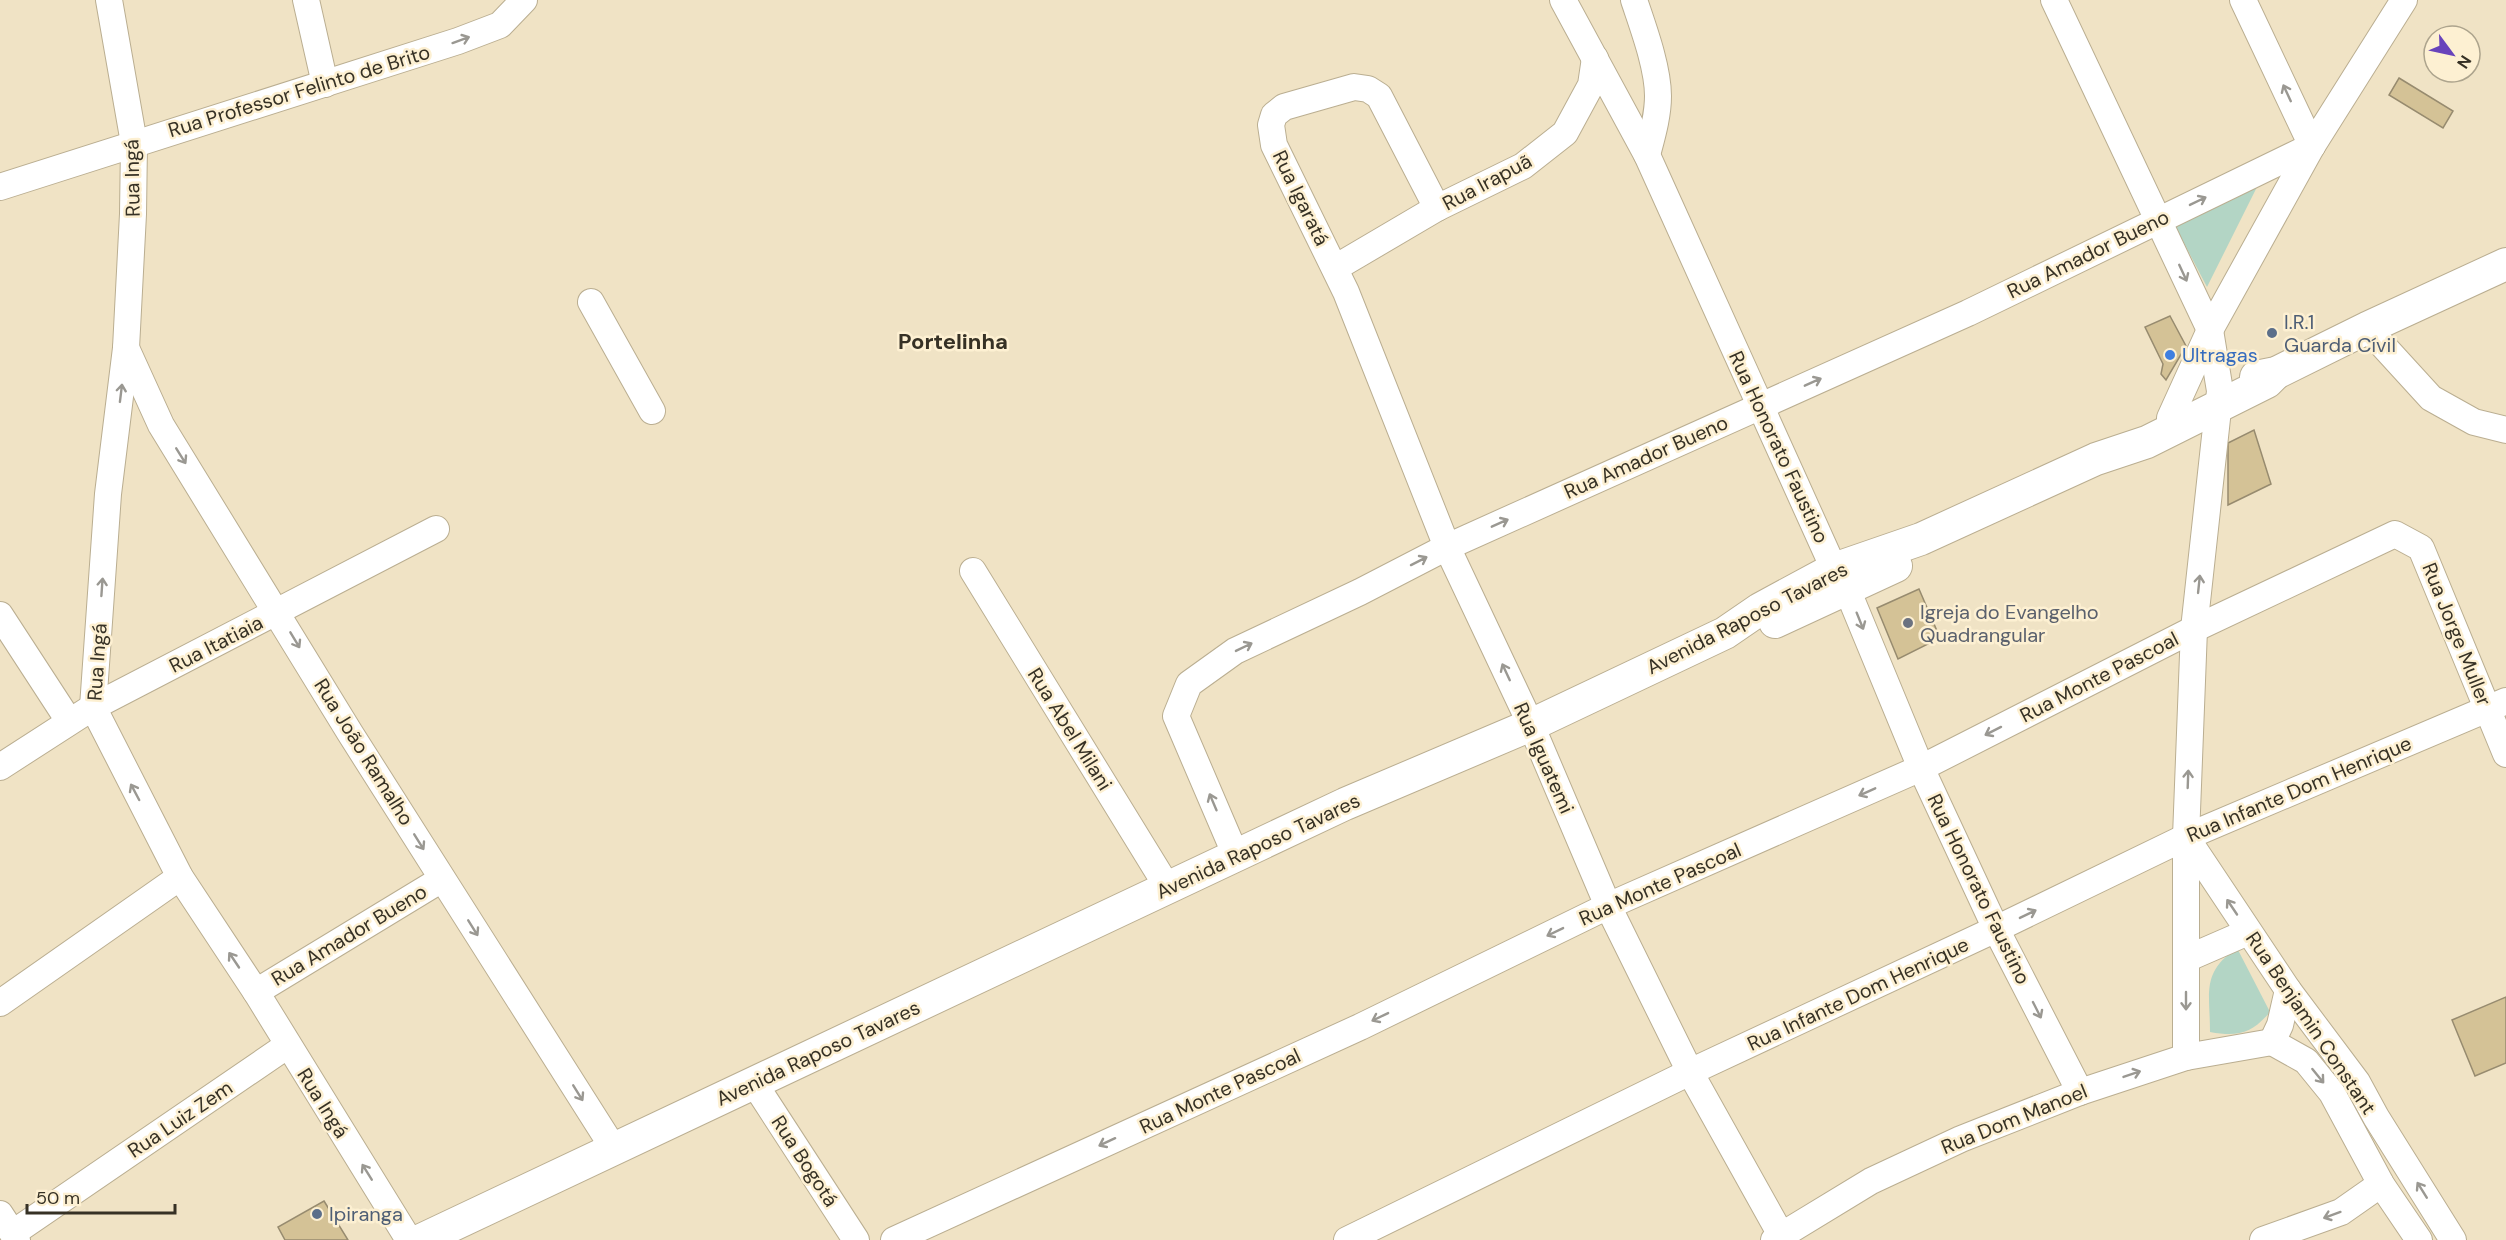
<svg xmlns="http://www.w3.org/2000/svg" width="2506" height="1240" font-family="'DM Sans',sans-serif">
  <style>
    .green { fill: #b3d5c5 }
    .building { fill: #d4c296; stroke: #978b6f; stroke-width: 1.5 }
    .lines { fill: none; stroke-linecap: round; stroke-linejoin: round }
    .minor-casing { stroke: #baae91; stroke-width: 28 }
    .major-casing { stroke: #baae91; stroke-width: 34 }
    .minor { stroke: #fff; stroke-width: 26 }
    .major { stroke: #fff; stroke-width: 32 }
    .oneway { stroke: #9a9892 }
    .service-dot { fill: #5c6f8a; stroke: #fdf0d2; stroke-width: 2 }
    .shop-dot { fill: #3f7fe0; stroke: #fdf0d2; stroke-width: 2 }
    .worship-dot { fill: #6b7280; stroke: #fdf0d2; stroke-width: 2 }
    .labels { text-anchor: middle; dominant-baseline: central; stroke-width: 5; stroke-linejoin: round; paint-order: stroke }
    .street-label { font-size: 20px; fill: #363125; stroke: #fdf0d2 }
    .service-label { font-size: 20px; fill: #4e5e75; stroke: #fdf0d2; text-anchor: start }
    .shop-label { font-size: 20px; fill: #366cbe; stroke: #fdf0d2; text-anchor: start }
    .worship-label { font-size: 20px; fill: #5b616d; stroke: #fdf0d2; text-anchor: start }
    .quarter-label { font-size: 22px; font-weight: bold; fill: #363125; stroke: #fdf0d2 }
  </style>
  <rect width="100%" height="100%" fill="#f0e3c5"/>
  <!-- green -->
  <g class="green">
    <path d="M2257 187 2207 287 2175 226Z"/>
    <path d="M2237 948 2270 1012C2251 1034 2238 1037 2210 1032 2210 992 2201 973 2237 948Z"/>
  </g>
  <!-- building -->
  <g class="building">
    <path d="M2399 78 2453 111 2443 128 2389 95Z"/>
    <path d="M2170 316 2186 346 2166 380 2161 374 2163 364 2145 327Z"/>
    <path d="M2254 430 2271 484 2228 505V443Z"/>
    <path d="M1919 589 1940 638 1898 659 1877 608Z"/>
    <path d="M2506 997V1063L2475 1076 2452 1020Z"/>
    <path d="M324 1201 348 1240H285L278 1227Z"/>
  </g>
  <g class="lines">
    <defs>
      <g id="minor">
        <path d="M109 0 134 143 133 214 126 348 108 494 93 707 180 877 256 992 409 1240"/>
        <path d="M306 0 325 84"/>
        <path d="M1563 0 1647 155 1834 569 1847 589 1921 768 1996 929 2080 1092"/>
        <path d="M1634 0C1643 27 1658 67 1658 96 1658 116 1652 136 1647 155"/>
        <path d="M2054 0 2210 330 2220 391 2194 629 2186 837V1057"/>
        <path d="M2243 0 2312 146"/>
        <path d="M0 187 458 41 500 25 524 0"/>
        <path d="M1437 208 1379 96 1368 89 1354 87 1284 107 1274 115 1271 125 1274 145 1346 292 1447 547 1531 725 1608 906 1690 1072 1781 1235"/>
        <path d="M1335 268 1437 208 1523 166 1565 133 1591 85 1595 58"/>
        <path d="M591 302 652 411"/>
        <path d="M2367 328 2431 398 2474 422 2506 430"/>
        <path d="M126 348 161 425 350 733 614 1149"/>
        <path d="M2170 418 2210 330 2312 146 2404 0"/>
        <path d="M973 571 1168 888"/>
        <path d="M0 615 69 721"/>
        <path d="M0 767 93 707 436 529"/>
        <path d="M2186 837 2288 990 2357 1082 2376 1117 2453 1240"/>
        <path d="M1236 856 1176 716 1189 684 1235 651 1360 592 1447 547 1968 313 2312 146"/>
        <path d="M2186 959 2248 932"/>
        <path d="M256 992 442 879"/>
        <path d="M0 1003 180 877"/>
        <path d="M2272 1042 2306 1061 2332 1093 2381 1184 2419 1240"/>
        <path d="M2272 1042 2280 1025 2288 990"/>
        <path d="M754 1083 856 1240"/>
        <path d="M0 1214 17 1240"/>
        <path d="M13 1233 288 1045"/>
        <path d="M894 1240 1360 1027 1608 906 1921 768 2194 629 2395 534 2421 548 2506 754"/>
        <path d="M1347 1240 1690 1072 1996 929 2186 837 2506 701"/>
        <path d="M1774 1240 1871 1181 1961 1139 2080 1092 2186 1057 2272 1042"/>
        <path d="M2263 1240 2341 1212 2381 1184"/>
      </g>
      <g id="major">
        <path d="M2256 377 2276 373 2367 328 2506 264"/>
        <path d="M1775 622 1896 566"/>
        <path d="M421 1240 1345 804 1531 725 1725 633 1760 609 1834 569 1921 539 2096 459 2147 442 2267 382 2276 373"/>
      </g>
    </defs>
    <!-- minor casing -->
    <use href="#minor" class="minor-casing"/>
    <!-- major casing -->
    <use href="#major" class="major-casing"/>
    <!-- minor -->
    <use href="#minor" class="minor"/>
    <!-- major -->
    <use href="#major" class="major"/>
  </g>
  <!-- one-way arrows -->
  <defs><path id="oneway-shaft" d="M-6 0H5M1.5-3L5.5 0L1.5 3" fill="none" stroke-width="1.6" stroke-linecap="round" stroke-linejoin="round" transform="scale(1.5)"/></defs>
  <g class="oneway">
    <use href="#oneway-shaft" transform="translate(461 40) rotate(-20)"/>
    <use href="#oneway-shaft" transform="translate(2287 93) rotate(-115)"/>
    <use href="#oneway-shaft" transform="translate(2198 201) rotate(-26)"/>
    <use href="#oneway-shaft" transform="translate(2183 273) rotate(65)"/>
    <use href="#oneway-shaft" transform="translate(1813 382) rotate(-24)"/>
    <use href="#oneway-shaft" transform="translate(121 393) rotate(-83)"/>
    <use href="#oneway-shaft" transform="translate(181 456) rotate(58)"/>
    <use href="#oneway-shaft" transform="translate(1500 523) rotate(-24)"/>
    <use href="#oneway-shaft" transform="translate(1419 561) rotate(-27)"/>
    <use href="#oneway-shaft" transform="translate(2199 584) rotate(-84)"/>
    <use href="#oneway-shaft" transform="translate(102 587) rotate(-86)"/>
    <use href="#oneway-shaft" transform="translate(1860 621) rotate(68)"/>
    <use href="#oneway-shaft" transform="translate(295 640) rotate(59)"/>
    <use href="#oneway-shaft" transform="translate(1244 647) rotate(-26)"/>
    <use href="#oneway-shaft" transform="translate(1506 672) rotate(-115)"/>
    <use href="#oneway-shaft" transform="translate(1993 731) rotate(153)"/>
    <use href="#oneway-shaft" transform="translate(2188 779) rotate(-88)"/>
    <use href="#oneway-shaft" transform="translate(135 792) rotate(-118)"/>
    <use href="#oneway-shaft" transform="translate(1867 792) rotate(156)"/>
    <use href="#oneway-shaft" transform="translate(1213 802) rotate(-113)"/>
    <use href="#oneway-shaft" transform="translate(419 842) rotate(58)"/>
    <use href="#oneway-shaft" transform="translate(2232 907) rotate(-124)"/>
    <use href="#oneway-shaft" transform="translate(2028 914) rotate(-26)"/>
    <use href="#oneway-shaft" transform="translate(473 928) rotate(58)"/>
    <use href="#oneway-shaft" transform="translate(1555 932) rotate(154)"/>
    <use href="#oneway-shaft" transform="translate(234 960) rotate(-124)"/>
    <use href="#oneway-shaft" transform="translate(2186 1001) rotate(90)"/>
    <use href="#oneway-shaft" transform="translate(2037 1010) rotate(63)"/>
    <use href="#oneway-shaft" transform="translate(1380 1017) rotate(154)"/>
    <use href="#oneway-shaft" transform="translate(2132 1074) rotate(-19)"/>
    <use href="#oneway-shaft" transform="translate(2318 1076) rotate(51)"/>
    <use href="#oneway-shaft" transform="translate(578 1093) rotate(58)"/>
    <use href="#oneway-shaft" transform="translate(1107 1142) rotate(155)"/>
    <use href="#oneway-shaft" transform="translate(367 1172) rotate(-122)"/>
    <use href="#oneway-shaft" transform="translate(2422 1190) rotate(-122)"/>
    <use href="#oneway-shaft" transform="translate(2332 1215) rotate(160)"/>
  </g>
  <!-- markers -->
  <g class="service-dot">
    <circle cx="2272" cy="333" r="6"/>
    <circle cx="317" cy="1214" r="6"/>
  </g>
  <circle class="shop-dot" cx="2170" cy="355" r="6"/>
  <circle class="worship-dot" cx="1908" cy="623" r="6"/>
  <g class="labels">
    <!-- street labels -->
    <g class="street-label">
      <text transform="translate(299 91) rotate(-17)">Rua Professor Felinto de Brito</text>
      <text transform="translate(132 178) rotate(-91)">Rua Ingá</text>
      <text transform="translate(1487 182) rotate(-28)">Rua Irapuã</text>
      <text transform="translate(1301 198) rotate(64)">Rua Igaratá</text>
      <text transform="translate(2088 254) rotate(-26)">Rua Amador Bueno</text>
      <text transform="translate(1779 447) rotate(65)">Rua Honorato Faustino</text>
      <text transform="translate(1646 457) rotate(-24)">Rua Amador Bueno</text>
      <text transform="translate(1747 618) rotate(-27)">Avenida Raposo Tavares</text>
      <text transform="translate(2457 634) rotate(68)">Rua Jorge Muller</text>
      <text transform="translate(216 644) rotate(-27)">Rua Itatiaia</text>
      <text transform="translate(97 662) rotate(-86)">Rua Ingá</text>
      <text transform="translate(2099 677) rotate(-27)">Rua Monte Pascoal</text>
      <text transform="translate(1070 729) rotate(58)">Rua Abel Milani</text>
      <text transform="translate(364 752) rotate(58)">Rua João Ramalho</text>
      <text transform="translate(1544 758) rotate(66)">Rua Iguatemi</text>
      <text transform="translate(2299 789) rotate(-23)">Rua Infante Dom Henrique</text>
      <text transform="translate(1258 846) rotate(-25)">Avenida Raposo Tavares</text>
      <text transform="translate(1660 884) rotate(-24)">Rua Monte Pascoal</text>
      <text transform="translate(1979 889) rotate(64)">Rua Honorato Faustino</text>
      <text transform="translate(349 935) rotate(-31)">Rua Amador Bueno</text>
      <text transform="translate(1858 994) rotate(-25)">Rua Infante Dom Henrique</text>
      <text transform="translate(2311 1023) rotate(56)">Rua Benjamin Constant</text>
      <text transform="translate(818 1053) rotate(-25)">Avenida Raposo Tavares</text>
      <text transform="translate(1220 1091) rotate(-25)">Rua Monte Pascoal</text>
      <text transform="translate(323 1103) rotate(58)">Rua Ingá</text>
      <text transform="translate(180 1119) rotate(-34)">Rua Luiz Zem</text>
      <text transform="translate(2014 1119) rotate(-22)">Rua Dom Manoel</text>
      <text transform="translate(805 1161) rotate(57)">Rua Bogotá</text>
    </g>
    <!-- service labels -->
    <g class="service-label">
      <text x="2284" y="322">I.R.1<tspan x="2284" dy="23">Guarda Cívil</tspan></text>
      <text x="329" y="1214">Ipiranga</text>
    </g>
    <!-- shop labels -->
    <g class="shop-label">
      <text x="2182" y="355">Ultragas</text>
    </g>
    <!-- worship labels -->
    <g class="worship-label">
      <text x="1920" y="612">Igreja do Evangelho<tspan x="1920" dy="23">Quadrangular</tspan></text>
    </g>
    <!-- quarter labels -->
    <g class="quarter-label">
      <text x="953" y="341">Portelinha</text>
    </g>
  </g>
  <!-- north arrow -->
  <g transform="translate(2452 54) rotate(123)"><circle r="28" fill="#fdf0d2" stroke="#ada48d" stroke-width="1.5"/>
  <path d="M0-4.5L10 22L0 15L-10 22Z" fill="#6843bb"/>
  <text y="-9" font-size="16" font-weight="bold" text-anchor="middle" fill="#363125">N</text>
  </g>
  <!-- scale -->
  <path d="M27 1204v9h148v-9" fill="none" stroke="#363125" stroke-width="3"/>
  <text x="36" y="1204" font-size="18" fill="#363125" stroke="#fdf0d2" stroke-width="4.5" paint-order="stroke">50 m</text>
</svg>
